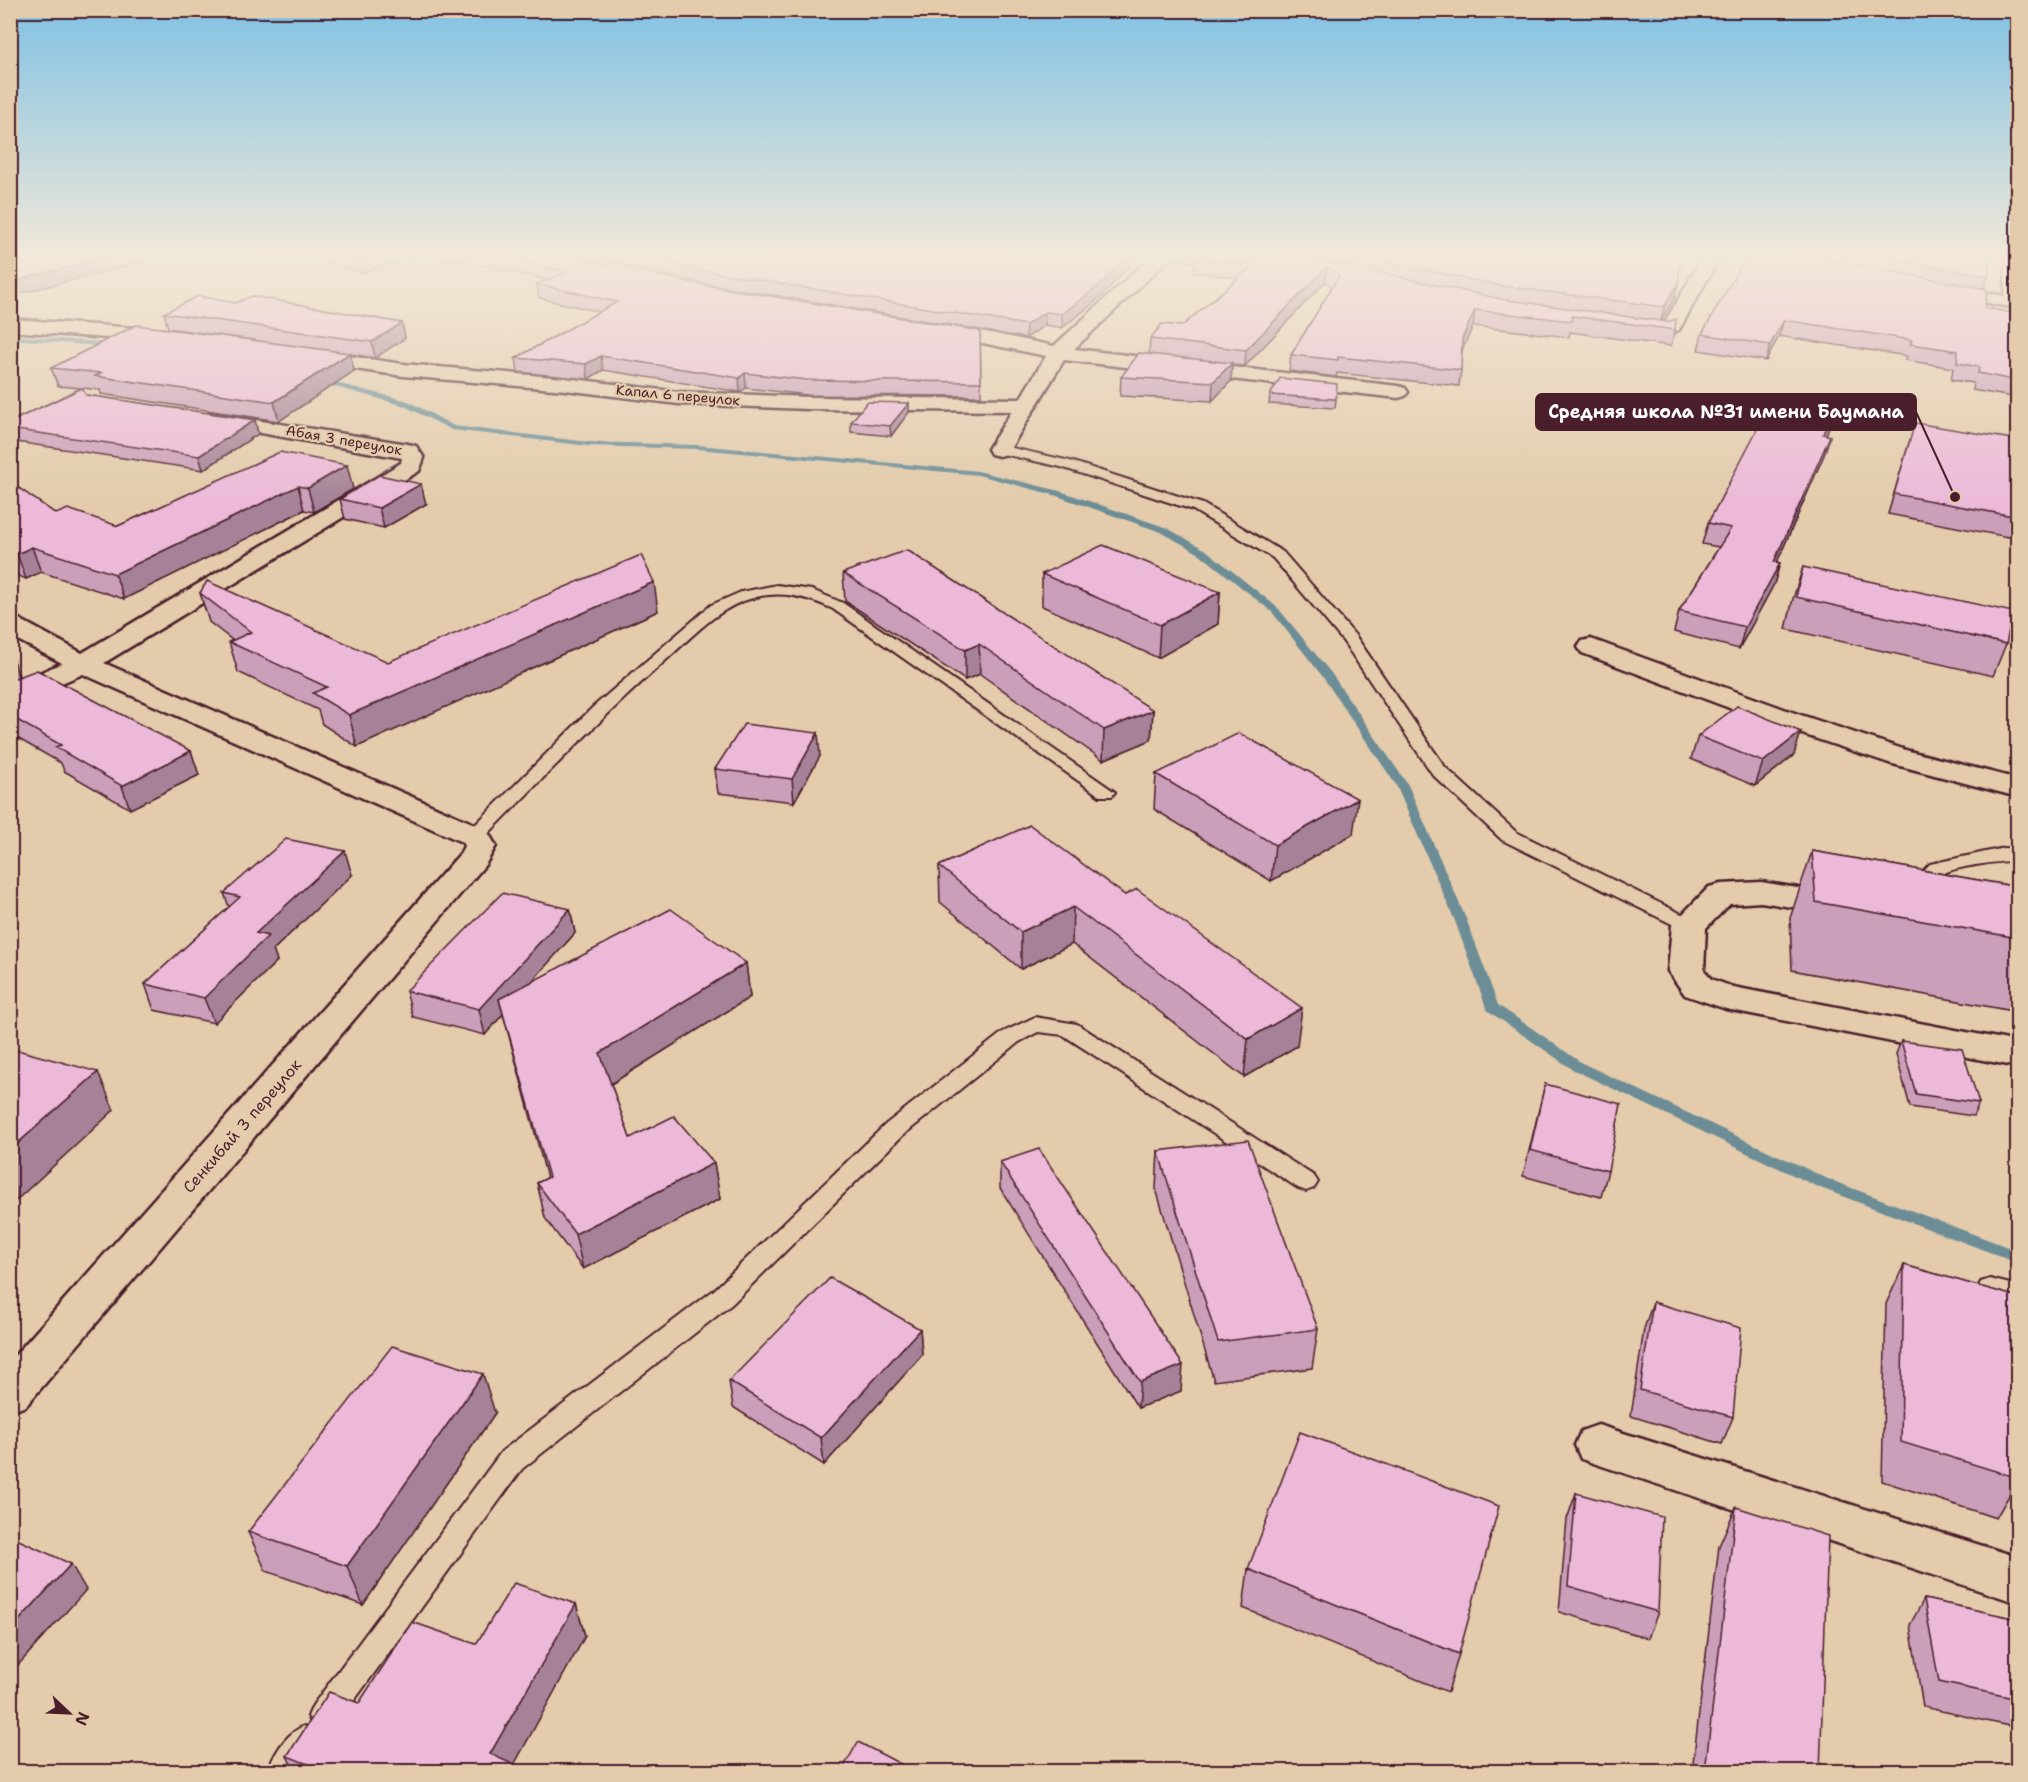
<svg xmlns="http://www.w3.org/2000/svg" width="2028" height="1782" font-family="'Shantell Sans',sans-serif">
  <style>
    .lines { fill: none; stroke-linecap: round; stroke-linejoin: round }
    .stream { fill: #6d8d96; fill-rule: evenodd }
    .lane-casing { stroke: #4a1f2b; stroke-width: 4 }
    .street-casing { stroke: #4a1f2b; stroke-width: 5 }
    .lane { fill: #e3cbab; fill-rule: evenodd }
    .street { fill: #e3cbab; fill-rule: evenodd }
    .wall { fill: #cb9fba; stroke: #4a1f2b; stroke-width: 1.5 }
    .shaded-wall { fill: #a58297; stroke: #4a1f2b; stroke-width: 1.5 }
    .building { fill: #ecb9d8; stroke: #4a1f2b; stroke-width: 1.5 }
    .labels { text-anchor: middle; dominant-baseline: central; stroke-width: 4.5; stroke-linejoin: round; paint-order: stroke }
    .far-street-label { font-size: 14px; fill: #4a1f2b; stroke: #e3cbab }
    .street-label { font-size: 16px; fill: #4a1f2b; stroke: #e3cbab }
    .leader { fill: none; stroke: #4a1f2b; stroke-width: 2 }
    .callout-dot { fill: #4a1f2b; stroke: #e3cbab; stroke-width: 2 }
    .callout { fill: #4a1f2b; stroke: #4a1f2b; stroke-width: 2 }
    .callout-label { font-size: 18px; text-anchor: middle; font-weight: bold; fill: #fff }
  </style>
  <rect width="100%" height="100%" fill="#e3cbab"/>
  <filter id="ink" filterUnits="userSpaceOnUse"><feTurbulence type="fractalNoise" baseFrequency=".0167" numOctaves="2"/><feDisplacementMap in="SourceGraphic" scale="12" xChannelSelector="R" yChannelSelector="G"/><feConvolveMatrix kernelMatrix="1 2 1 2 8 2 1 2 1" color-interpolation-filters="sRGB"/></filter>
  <g filter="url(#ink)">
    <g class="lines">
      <!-- stream -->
      <g class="stream">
        <path d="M10 335 111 343 115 345 111 347 10 339Z"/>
        <path d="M317 378 408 401 454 426 589 442 697 445 978 471 1060 491 1167 528 1206 550 1278 608 1331 673 1408 785 1467 921 1498 1005 1582 1063 1828 1179 2018 1251V1263L1818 1187 1572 1069 1487 1010 1455 921 1396 785 1323 677 1272 612 1200 554 1161 532 1054 495 978 475 697 449 589 446 452 430 402 405 317 382Z"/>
      </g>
      <defs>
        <g id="lane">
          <path d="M999 445 1070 461 1203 504 1283 552 1355 635 1445 767 1516 832 1696 921 1699 925 1696 929 1689 931 1682 929 1502 840 1433 775 1343 641 1273 558 1193 510 1061 467 994 452 993 449Z"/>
          <path d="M777 585 812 590 843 603 1115 792 1112 796H1100L833 609C807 597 781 590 753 598 718 607 692 637 665 661 601 718 542 779 482 840H468L466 836 468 832 593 707 711 605 741 592Z"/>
          <path d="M2004 848 2018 849V861C2004 860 1953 867 1942 874 1929 882 1925 898 1907 894L1904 890 1930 864Z"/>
          <path d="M1035 1017 1077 1024 1314 1176 1318 1182 1314 1188 1306 1191 1298 1188 1063 1035 1038 1032 1019 1042 902 1136 732 1304 522 1469 335 1727 324 1732 313 1727 308 1716 313 1705 502 1451 714 1290 886 1124 1003 1032Z"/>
          <path d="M1990 1279 2018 1286V1306L1981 1296 1977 1289 1981 1282Z"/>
          <path d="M304 1726 315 1731 320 1742 303 1772H267C274 1754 286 1733 304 1726Z"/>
        </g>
        <g id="street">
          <path d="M1153 255H1221L1245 258 1248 262 1245 266 1239 267 1170 258 1074 349 1398 386 1405 388 1408 392 1405 396 1398 398 1064 360 1010 449 1007 454 999 456 991 454 988 449 1012 411 808 409 679 404 565 390 403 376 307 362 300 360 297 356 300 352 307 350 403 364 565 378 679 392 808 397 1020 399 1046 356 929 332 927 328 929 324 936 322 1054 346Z"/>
          <path d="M1704 255H1721L1679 330 1664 335 1629 330 1627 326 1629 322H1665Z"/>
          <path d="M2018 257 2016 306 2010 307 1943 295 1937 294 1934 290 1937 286 1943 285 2005 296 2006 262 2009 258Z"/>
          <path d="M10 319 164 330 171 332 174 336 171 340 164 342 10 331Z"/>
          <path d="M211 413 408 444 416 446 424 458 419 471 104 663 486 829 496 846 485 865 26 1406 10 1412V1361L460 854 464 846 462 842 83 674 10 705V686L62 663 10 636V617L19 619 82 653 401 463 402 458 204 423 200 419 204 415Z"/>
          <path d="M1591 639 1795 713 1909 751 2018 779V797L1889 763 1775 725 1582 653 1578 647 1582 641Z"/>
          <path d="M1761 882 1841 895 1853 898 1858 905 1853 912 1841 915 1761 902 1730 904 1706 928 1704 970 1711 979 1733 987 2018 1042V1067L1726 1009 1685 995 1668 971 1672 925 1709 887 1721 884Z"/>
          <path d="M1598 1425 2018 1557V1603L1581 1459 1575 1445 1581 1431Z"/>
        </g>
      </defs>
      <!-- lane casing -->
      <use href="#lane" class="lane-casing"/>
      <!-- street casing -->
      <use href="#street" class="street-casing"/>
      <!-- lane -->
      <use href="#lane" class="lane"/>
      <!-- street -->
      <use href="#street" class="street"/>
    </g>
    <!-- wall -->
    <g class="wall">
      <path d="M304 255H420L362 273Z"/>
      <path d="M424 255H561L692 283 980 331 981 396 808 395 746 388 740 392 603 370 588 379 518 372 516 358 600 312 539 298 537 284 548 280 453 259 448 261Z"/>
      <path d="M566 255H1139L1101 297 1062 328 1045 325 1026 338 696 282 594 258Z"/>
      <path d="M1197 255H1681L1675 297 1661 321 1675 330 1671 346 1570 332 1569 337 1473 326 1462 350 1461 370 1459 386 1337 373 1336 377 1289 371 1291 355 1332 287 1325 282 1245 366 1232 365 1231 381 1212 401 1120 396 1121 377 1149 354 1150 339 1182 326 1238 278 1194 272 1195 258Z"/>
      <path d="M1747 255H1990L1988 276 1984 288 1985 308 2018 314V398L1972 390 1973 383 1951 380 1953 368 1905 360 1907 356 1779 336 1766 361 1698 350 1702 334Z"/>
      <path d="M235 303 402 323 405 338 375 358 350 354 354 371 279 421 101 394 100 390 82 388 86 395 255 420 258 434 203 470 10 441V422L81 388 58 386 51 368 260 341 168 328 164 313Z"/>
      <path d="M1270 395 1336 399 1335 408 1269 404Z"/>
      <path d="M909 403V412L891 436 851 432V422Z"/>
      <path d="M1828 430 1826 435 1830 436 1824 455 1777 562 1780 563 1774 584 1739 649 1674 632 1679 611 1719 547 1702 544 1708 523Z"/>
      <path d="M2018 440V525L2013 538 1888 514 1909 442Z"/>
      <path d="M280 452 353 489 314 512 304 510 124 599 41 572 26 579 14 574 10 576V482L56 514 118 526Z"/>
      <path d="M340 499 426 504 384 528 345 519Z"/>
      <path d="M1803 567 2006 644 1993 676 1786 629 1793 599Z"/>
      <path d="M843 573 1153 710 1151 740 1103 760 980 674 965 680 845 601Z"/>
      <path d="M1042 574 1220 592 1218 624 1158 658 1042 606Z"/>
      <path d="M200 593 388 662 658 611 357 747 322 724 318 710 238 672 229 642 232 640 209 622Z"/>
      <path d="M10 656 19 676 191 751 199 775 130 809 64 771 61 763 10 734Z"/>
      <path d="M1698 736 1794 755 1755 786 1691 759Z"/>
      <path d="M820 756 794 802 718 793 715 769Z"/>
      <path d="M1156 774 1353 834 1271 881 1154 809Z"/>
      <path d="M1030 825 1297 1046 1244 1077 1072 944 1021 969 940 902 939 866Z"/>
      <path d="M1812 851 2018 887V1012L1792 970 1790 918Z"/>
      <path d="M352 875 273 950 277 961 214 1023 154 1010 145 984 229 907 224 893Z"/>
      <path d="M570 909 575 933 531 982 746 963 750 997 611 1084 630 1138 714 1163 720 1199 583 1269 545 1218 537 1183 547 1178 503 1014 485 1035 413 1017 406 991Z"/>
      <path d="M1901 1041 1979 1103 1973 1116 1910 1107 1896 1054Z"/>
      <path d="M1545 1084 1608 1171 1601 1197 1523 1176Z"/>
      <path d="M1158 1151 1318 1329 1312 1368 1214 1381 1156 1189Z"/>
      <path d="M1000 1162 1181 1391 1138 1408 1000 1188Z"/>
      <path d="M1904 1265 2018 1297V1405L2015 1404 2018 1456V1480L1996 1518 1882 1481 1886 1304Z"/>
      <path d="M1653 1302 1733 1417 1722 1444 1631 1416 1644 1329Z"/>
      <path d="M920 1329 922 1355 824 1465 733 1407 729 1381Z"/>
      <path d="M495 1413 363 1605 266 1571 248 1532Z"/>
      <path d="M1576 1493 1658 1612 1648 1638 1559 1612 1567 1519Z"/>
      <path d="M1736 1507 1820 1772H1692L1719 1546Z"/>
      <path d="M1248 1569 1459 1654 1448 1692 1243 1608Z"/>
      <path d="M1924 1599 2018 1619V1728L1923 1707 1910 1625Z"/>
      <path d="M576 1604 585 1636 514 1764 530 1772H295L287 1756 359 1703 476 1644Z"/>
    </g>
    <!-- shaded-wall -->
    <g class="shaded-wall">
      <path d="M117 255H170L10 296V282Z"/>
      <path d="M376 255H420L362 273 359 260Z"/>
      <path d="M446 255H453V259L448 261Z"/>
      <path d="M1128 255H1139L1101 297 1062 328V314Z"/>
      <path d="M1327 267 1325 282 1245 366 1246 350Z"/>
      <path d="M1678 284 1675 297 1661 321 1664 307Z"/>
      <path d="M1475 310 1473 326 1460 355 1462 339Z"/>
      <path d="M1045 312V325L1026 338V325Z"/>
      <path d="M1784 320 1779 336 1766 361 1770 345Z"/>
      <path d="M402 323 405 338 375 358 372 342Z"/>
      <path d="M350 353 354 371 279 421 274 402Z"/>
      <path d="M601 356 603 370 588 379 586 364Z"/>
      <path d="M1232 363 1231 381 1212 401 1213 382Z"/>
      <path d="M745 373 746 388 740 392 739 378Z"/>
      <path d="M909 403V412L891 436 890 426Z"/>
      <path d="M1834 411 1828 430 1817 454 1823 434Z"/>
      <path d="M255 420 258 434 203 470 199 456Z"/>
      <path d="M1830 436 1824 455 1768 583 1774 562Z"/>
      <path d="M347 465 353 489 314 512 308 488Z"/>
      <path d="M421 484 426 504 384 528 379 508Z"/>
      <path d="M298 486 304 510 124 599 115 574Z"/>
      <path d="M32 547 41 572 26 579 17 554Z"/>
      <path d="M1780 563 1774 584 1739 649 1745 627Z"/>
      <path d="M10 566 14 574 10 576Z"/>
      <path d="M654 582 658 611 357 747 349 715Z"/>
      <path d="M1220 592 1218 624 1158 658 1160 625Z"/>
      <path d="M979 644 980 674 965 680V650Z"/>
      <path d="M10 657H12L20 679 10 684Z"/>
      <path d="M1153 710 1151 740 1103 760 1104 730Z"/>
      <path d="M1801 732 1794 755 1755 786 1763 762Z"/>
      <path d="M818 733 820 756 794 802 792 779Z"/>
      <path d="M191 751 199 775 130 809 122 786Z"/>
      <path d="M1358 799 1353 834 1271 881 1275 845Z"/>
      <path d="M345 851 352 875 273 950 277 961 214 1023 204 998 256 933Z"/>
      <path d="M1073 907 1072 944 1021 969V932Z"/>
      <path d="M570 909 575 933 503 1014 499 999 503 1014 485 1035 479 1009Z"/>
      <path d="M746 963 750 997 606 1087 600 1053Z"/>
      <path d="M1302 1008 1297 1046 1244 1077 1248 1039Z"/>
      <path d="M98 1072 114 1110 10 1206V1150Z"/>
      <path d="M714 1163 720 1199 583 1269 575 1234Z"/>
      <path d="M920 1329 922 1355 824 1465 821 1438Z"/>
      <path d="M1183 1365 1181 1391 1138 1408 1140 1382Z"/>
      <path d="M483 1374 495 1413 363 1605 347 1566Z"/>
      <path d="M71 1564 86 1590 10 1674V1630Z"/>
      <path d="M576 1604 585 1636 510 1772 490 1754Z"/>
    </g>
    <!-- building -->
    <g class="building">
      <path d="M10 255H117L10 282Z"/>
      <path d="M343 255H376L359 260Z"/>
      <path d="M488 255H561L692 283 980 331 981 382 807 380 745 373 739 378 601 356 586 364 516 358 617 302 537 284 568 272Z"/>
      <path d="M632 255H1128L1101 284 1062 314 1045 312 1026 325 695 269Z"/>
      <path d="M1197 255H1251L1344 265 1501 299 1667 322 1676 319 1675 330 1572 316V321L1475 310 1462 339 1461 370 1338 357V360L1291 355 1339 276 1327 267 1246 350 1150 339 1162 324 1182 326 1254 265 1195 258Z"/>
      <path d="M1354 255H1681L1678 284 1664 307 1502 286Z"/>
      <path d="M1747 255H1794L1833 261 1987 289 1985 308 2018 314V381L1978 373 1979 367 1957 363 1958 351 1910 344 1912 340 1784 320 1770 345 1702 334Z"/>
      <path d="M1867 255H1990L1988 276Z"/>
      <path d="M198 296 235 303 252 296 402 323 372 342 164 313Z"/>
      <path d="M136 325 350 353 274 402 95 376 101 373 51 368Z"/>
      <path d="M1139 353 1232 363 1213 382 1121 377Z"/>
      <path d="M1280 378 1337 384 1336 399 1270 395Z"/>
      <path d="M82 388 86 395 255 420 199 456 10 429V422Z"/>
      <path d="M1772 401 1834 411 1823 434 1830 436 1774 562 1780 563 1745 627 1679 611 1731 528 1708 523Z"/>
      <path d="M867 402 909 403 890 426 851 422Z"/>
      <path d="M1915 423 2018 440V517L1894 494Z"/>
      <path d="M280 452 347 465 308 488 298 486 115 574 32 547 17 554 10 551V482L56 514 68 509 118 526Z"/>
      <path d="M379 475 421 484 379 508 340 499Z"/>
      <path d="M1103 545 1220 592 1160 625 1042 574Z"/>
      <path d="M907 550 1153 710 1104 730 979 644 965 650 843 573Z"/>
      <path d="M641 555 654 582 349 715 313 693 327 687 229 642 251 632 200 593 207 581 388 662Z"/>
      <path d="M1803 567 2013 612 2006 644 1796 597Z"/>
      <path d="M37 670 191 751 122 786 55 747 61 745 10 716V680Z"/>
      <path d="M1737 706 1801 732 1763 762 1698 736Z"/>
      <path d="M744 724 818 733 792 779 715 769Z"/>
      <path d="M1239 733 1358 799 1275 845 1156 774Z"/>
      <path d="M1030 825 1125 895 1137 889 1302 1008 1248 1039 1073 907 1021 932 939 866Z"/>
      <path d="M286 839 345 851 256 933 268 936 204 998 145 984 240 897 224 893Z"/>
      <path d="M1812 851 2018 887V938L1816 902Z"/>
      <path d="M502 893 570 909 479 1009 406 991Z"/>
      <path d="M671 909 746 963 600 1053 630 1138 674 1116 714 1163 575 1234 537 1183 549 1177 499 999Z"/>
      <path d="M1901 1041 1962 1049 1979 1103 1916 1094Z"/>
      <path d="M10 1048 98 1072 10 1150Z"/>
      <path d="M1545 1084 1621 1104 1608 1171 1530 1150Z"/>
      <path d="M1248 1140 1318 1329 1218 1342 1158 1151Z"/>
      <path d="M1039 1149 1183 1365 1140 1382 1000 1162Z"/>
      <path d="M1904 1265 2018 1297V1359L2013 1358 2018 1456V1478L1901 1442Z"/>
      <path d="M830 1278 920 1329 821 1438 729 1381Z"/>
      <path d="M1653 1302 1741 1328 1733 1417 1640 1390Z"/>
      <path d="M392 1346 483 1374 347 1566 248 1532Z"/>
      <path d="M1300 1432 1499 1506 1459 1654 1248 1569Z"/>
      <path d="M1576 1493 1662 1517 1658 1612 1568 1586Z"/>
      <path d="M1736 1507 1828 1536 1820 1772 1705 1771Z"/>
      <path d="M10 1536 71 1564 10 1630Z"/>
      <path d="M514 1583 576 1604 490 1754 530 1772H329L287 1756 329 1692 359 1703 412 1622 476 1644Z"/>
      <path d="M1924 1599 2018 1619V1699L1939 1682Z"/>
      <path d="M858 1742 916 1772H841Z"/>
    </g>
  </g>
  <!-- sky -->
  <linearGradient id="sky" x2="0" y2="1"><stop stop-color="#80c2e4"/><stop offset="0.51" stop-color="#f2e8d9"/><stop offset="1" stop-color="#f2e8d9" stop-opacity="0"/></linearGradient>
  <rect width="2028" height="504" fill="url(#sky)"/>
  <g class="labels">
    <!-- far-street labels -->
    <g class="far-street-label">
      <text transform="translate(678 395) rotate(5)">Капал 6 переулок</text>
      <text transform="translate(344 440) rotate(10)">Абая 3 переулок</text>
    </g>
    <!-- street labels -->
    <g class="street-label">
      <text transform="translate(242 1126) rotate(-49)">Сенкибай 3 переулок</text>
    </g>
  </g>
  <!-- callouts -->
  <path class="leader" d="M1955 497L1916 412"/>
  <circle class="callout-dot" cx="1955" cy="497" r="6"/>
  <rect class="callout" x="1536" y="394" width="380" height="36" rx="6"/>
  <g class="callout-label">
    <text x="1726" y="418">Средняя школа №31 имени Баумана</text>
  </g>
  <!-- margin -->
  <rect width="2028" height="1782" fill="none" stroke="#e3cbab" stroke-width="36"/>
  <rect x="18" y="18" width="1992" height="1746" fill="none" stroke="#4a1f2b" stroke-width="2" filter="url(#ink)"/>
  <!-- north arrow -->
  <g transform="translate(69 1713) rotate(113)" stroke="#e3cbab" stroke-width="4.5" paint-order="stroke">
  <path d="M0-4.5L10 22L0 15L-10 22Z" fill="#4a1f2b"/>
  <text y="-9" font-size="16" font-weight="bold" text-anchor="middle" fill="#4a1f2b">N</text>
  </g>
</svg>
